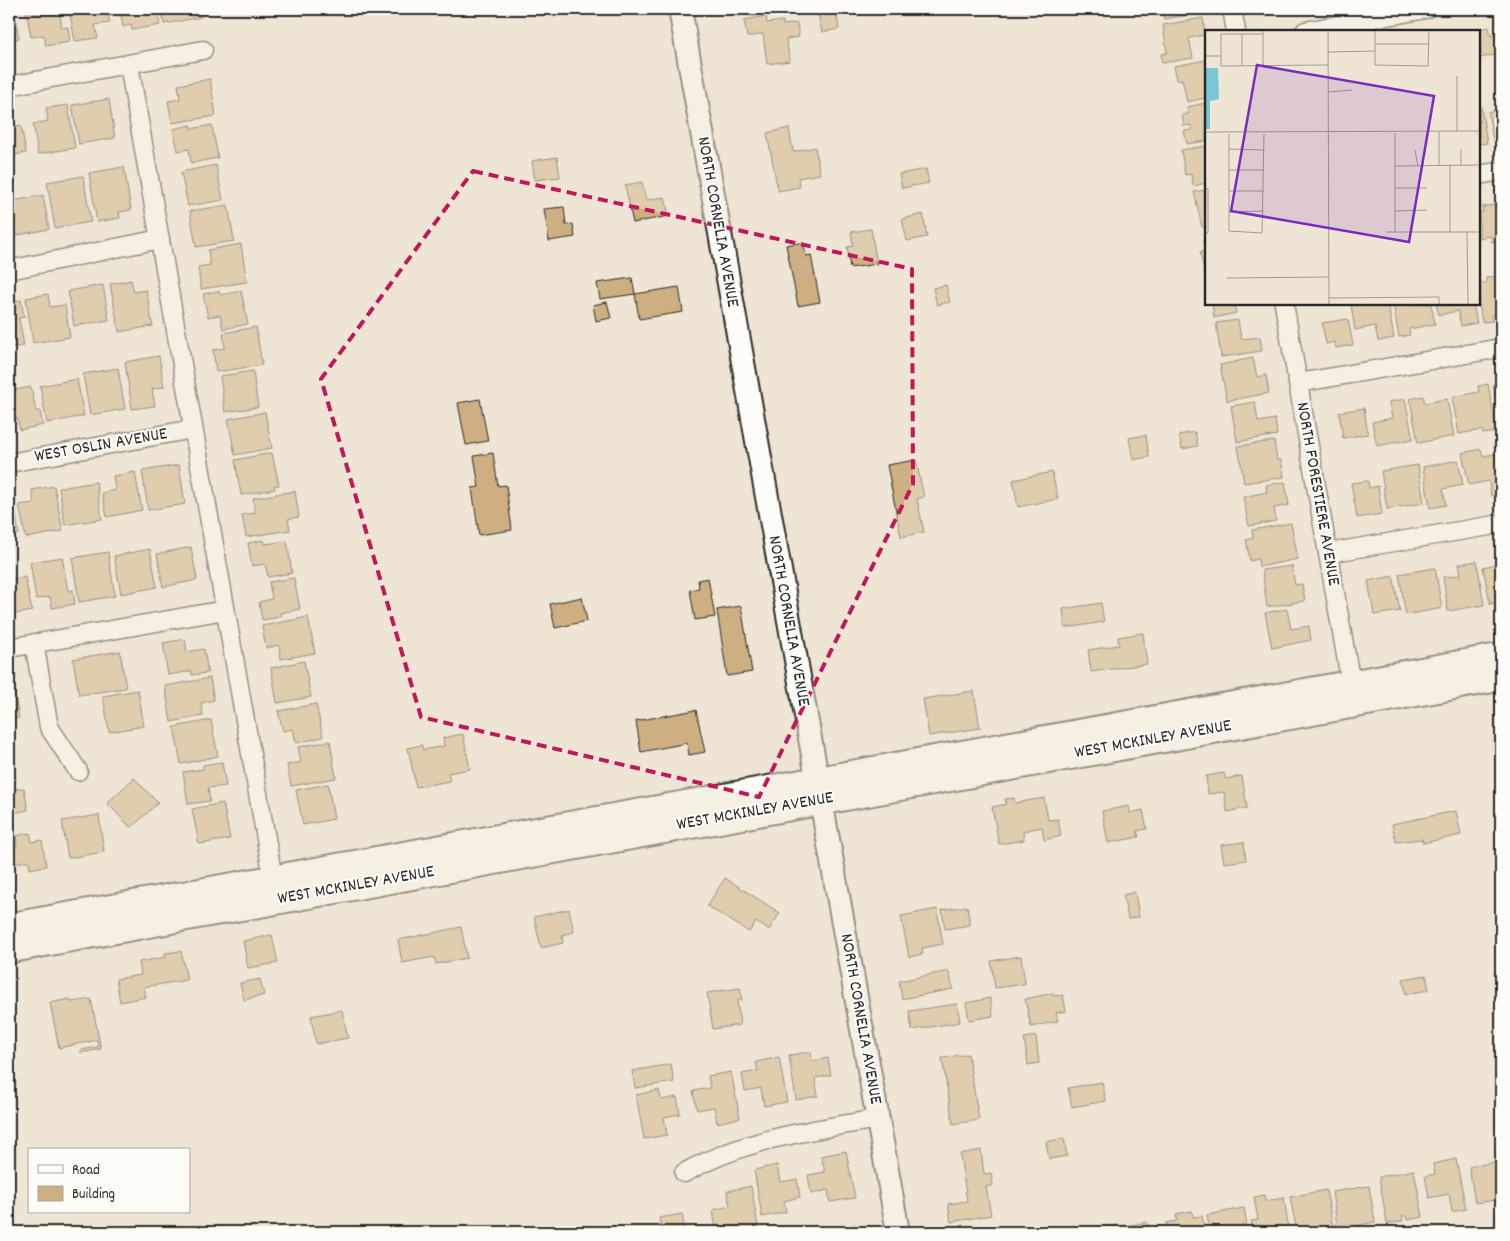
<svg xmlns="http://www.w3.org/2000/svg" width="1510" height="1241" font-family="Dekko,sans-serif">
  <style>
    .building { fill: #cdaf81; stroke: #2b2b2b }
    .lines { fill: none; stroke-linecap: round; stroke-linejoin: round }
    .minor-casing { stroke: #2b2b2b; stroke-width: 21 }
    .tertiary-casing { stroke: #2b2b2b; stroke-width: 26 }
    .secondary-casing { stroke: #2b2b2b; stroke-width: 29 }
    .minor { stroke: #fdfcf7; stroke-width: 18 }
    .tertiary { stroke: #fdfcf7; stroke-width: 22 }
    .secondary { stroke: #fdfcf7; stroke-width: 25 }
    .marked { fill: none; stroke: #c2185b; stroke-width: 4; stroke-dasharray: 10 6; stroke-linejoin: round }
    .labels { text-anchor: middle; dominant-baseline: central; stroke-width: 4; stroke-linejoin: round; paint-order: stroke }
    .street-label { font-size: 18px; fill: #2b2b2b; stroke: #fdfcf7 }
    .inset-road { fill: none; stroke: #a19b90; stroke-width: 1 }
    .view { fill: #7b2cbf; fill-opacity: 0.15; stroke: #7b2cbf; stroke-width: 2.5 }
    .inset-edge { fill: none; stroke: #2b2b2b; stroke-width: 2.5 }
  </style>
  <rect width="100%" height="100%" fill="#efe5d4"/>
  <filter id="ink" filterUnits="userSpaceOnUse"><feTurbulence type="fractalNoise" baseFrequency=".02" numOctaves="2"/><feDisplacementMap in="SourceGraphic" scale="10" xChannelSelector="R" yChannelSelector="G"/><feConvolveMatrix kernelMatrix="1 2 1 2 8 2 1 2 1" color-interpolation-filters="sRGB"/></filter>
  <g filter="url(#ink)">
    <!-- building -->
    <g class="building">
      <path d="M59 9 62 28 68 27 70 42 46 46 44 35 31 37 26 10Z"/>
      <path d="M69 9H107L110 23 95 25 98 38 75 41Z"/>
      <path d="M120 9H156L160 25 132 30 131 25 123 27Z"/>
      <path d="M161 9H199L201 17 164 24Z"/>
      <path d="M1162 9H1195L1196 14 1164 19Z"/>
      <path d="M14 10 19 38 9 41V11Z"/>
      <path d="M836 11 839 29 822 32 818 14Z"/>
      <path d="M766 16 767 23 783 21V25L797 23 799 37 786 39 790 61 767 64 763 34 747 37 744 20Z"/>
      <path d="M1203 18 1205 35 1189 38 1193 58 1162 63 1161 54 1167 53 1163 25Z"/>
      <path d="M1489 27 1491 36 1500 34 1501 54 1479 58V31L1473 30Z"/>
      <path d="M1206 60V98L1187 102 1182 79 1177 80 1174 66Z"/>
      <path d="M210 79 216 116 172 123 168 101 180 99 178 85Z"/>
      <path d="M109 99 115 138 79 144 72 105Z"/>
      <path d="M1206 103V141L1187 144 1184 131 1192 130 1191 125 1184 126 1182 115 1188 114 1187 107Z"/>
      <path d="M68 105 75 148 38 154 33 124 48 121 46 108Z"/>
      <path d="M1481 106 1487 143 1479 144V107Z"/>
      <path d="M1501 109V138L1493 140 1488 112Z"/>
      <path d="M21 125 26 153 9 156V127Z"/>
      <path d="M191 125V129L212 125 218 158 191 163 189 149 178 151 173 129Z"/>
      <path d="M789 128 793 152 815 147 820 174 798 178 800 187 778 191 767 133Z"/>
      <path d="M1206 146V183L1193 186 1191 174 1185 175 1181 150Z"/>
      <path d="M557 157 560 177 535 180 532 161Z"/>
      <path d="M216 165 223 200 188 206 181 172Z"/>
      <path d="M124 167 131 210 119 212 120 218 97 222 89 173Z"/>
      <path d="M926 169 929 183 902 188 899 174Z"/>
      <path d="M83 176 91 222 55 228 47 182Z"/>
      <path d="M642 182 646 200 665 197 669 216 633 223 625 185Z"/>
      <path d="M1206 190V227H1202L1194 192Z"/>
      <path d="M43 195 49 229 13 236 9 202Z"/>
      <path d="M1499 204 1501 240 1492 242 1491 236 1479 238V212H1483L1482 207Z"/>
      <path d="M228 205 234 241 196 247 190 211Z"/>
      <path d="M564 207 566 225 573 224 575 237 549 241 544 209Z"/>
      <path d="M923 214 927 237 907 241 902 219Z"/>
      <path d="M871 229 877 264 850 268 847 247 853 246 851 232Z"/>
      <path d="M1206 239V277H1205L1200 252 1205 251 1203 240Z"/>
      <path d="M803 242 806 256 811 255 820 302 798 306 786 245Z"/>
      <path d="M241 244 247 282 201 289 198 267 210 265 208 250Z"/>
      <path d="M1501 275V313L1491 315 1493 321 1482 322 1479 304V284L1486 283V278Z"/>
      <path d="M632 278 635 294 600 299 597 283Z"/>
      <path d="M131 280 134 292 146 290 153 326 119 332 110 284Z"/>
      <path d="M103 285 109 320 74 326 68 291Z"/>
      <path d="M946 285 950 302 937 305 933 288Z"/>
      <path d="M679 287 683 312 639 319 635 294Z"/>
      <path d="M219 291 220 295 241 291 248 324 223 329 220 315 208 317 203 294Z"/>
      <path d="M48 294 50 307 65 305 70 337 33 343 26 298Z"/>
      <path d="M21 300 24 317 19 318 24 346 9 348V302Z"/>
      <path d="M607 302 611 318 596 321 593 305Z"/>
      <path d="M1212 304H1234L1236 313 1214 318Z"/>
      <path d="M1358 304H1388L1394 338 1378 341 1375 326 1355 330 1351 305Z"/>
      <path d="M1393 304H1431L1435 324 1409 329 1410 335 1399 337Z"/>
      <path d="M1436 304H1473L1477 323 1461 326 1458 311 1439 315Z"/>
      <path d="M1348 319 1353 345 1336 348 1335 342 1326 344 1322 323Z"/>
      <path d="M1238 320 1241 339 1260 337 1262 351 1221 357 1216 323Z"/>
      <path d="M256 327 262 365 216 372 213 350 225 348 223 333Z"/>
      <path d="M159 356 164 387 152 389 155 406 132 409 125 362Z"/>
      <path d="M1253 358 1257 377 1266 375 1269 393 1227 401 1220 365Z"/>
      <path d="M118 368 125 409 90 415 83 374Z"/>
      <path d="M253 371 258 407 225 412 220 376Z"/>
      <path d="M77 379 84 416 47 423 40 386Z"/>
      <path d="M1501 382V428L1493 384Z"/>
      <path d="M1488 384 1497 432 1483 434 1482 430 1459 434 1452 397 1479 392 1478 386Z"/>
      <path d="M31 387 36 411H40L43 425 20 430 17 418 9 420V391Z"/>
      <path d="M1423 396 1425 403 1447 399 1454 436 1418 443 1410 399Z"/>
      <path d="M480 399 488 441 466 445 458 403Z"/>
      <path d="M1405 399 1413 439 1377 446 1372 422 1392 418 1389 402Z"/>
      <path d="M1255 402 1258 422 1275 419 1277 435 1237 442 1231 406Z"/>
      <path d="M1364 408 1368 434 1343 438 1339 412Z"/>
      <path d="M265 412 272 448 235 455 228 419Z"/>
      <path d="M1195 432 1198 446 1182 449 1179 435Z"/>
      <path d="M1146 435 1149 457 1133 460 1129 438Z"/>
      <path d="M1274 441 1277 460H1281L1284 477 1244 483 1238 446Z"/>
      <path d="M1481 449 1483 456 1500 453 1501 494 1491 496 1489 481 1469 485 1462 453Z"/>
      <path d="M272 453 279 485 274 486 275 489 241 495 235 460Z"/>
      <path d="M493 453 498 486 506 485 512 530 479 535 472 488 479 487 474 456Z"/>
      <path d="M916 460 924 497 917 499 924 532 901 537 887 465Z"/>
      <path d="M1458 460 1463 485 1443 489 1446 505 1430 508 1423 467Z"/>
      <path d="M179 465 185 504 148 510 142 471Z"/>
      <path d="M1418 465 1424 503 1387 509 1381 471Z"/>
      <path d="M135 472 142 510 107 517 102 493 115 490 113 476Z"/>
      <path d="M1052 472 1058 499 1018 507 1013 480Z"/>
      <path d="M1368 481 1369 488 1378 486 1382 514 1357 518 1351 483Z"/>
      <path d="M96 482 102 519 65 525 59 488Z"/>
      <path d="M1285 482 1289 505 1274 508 1276 521 1249 526 1243 497 1267 492 1266 485Z"/>
      <path d="M54 486 63 531 26 538 19 505 34 503 32 490Z"/>
      <path d="M295 491 299 517 288 519 290 530 246 537 242 515 255 513 253 498Z"/>
      <path d="M9 497H13L19 534 9 536Z"/>
      <path d="M1291 523 1298 559 1259 567 1258 559 1250 561 1246 540 1253 538 1252 530Z"/>
      <path d="M264 540 265 544 287 541 292 573 268 577 265 564 252 566 248 543Z"/>
      <path d="M191 547 197 580 163 587 157 554Z"/>
      <path d="M150 549 157 587 121 594 114 556Z"/>
      <path d="M108 552 115 596 79 602 72 558Z"/>
      <path d="M62 557 68 591 73 590 75 604 52 608 50 597 36 599 30 562Z"/>
      <path d="M1477 561 1484 605 1448 611 1443 577 1461 575 1459 564Z"/>
      <path d="M1501 563V602L1490 604 1483 567Z"/>
      <path d="M1292 566 1295 585 1302 584 1305 601 1267 607 1262 570Z"/>
      <path d="M1435 568 1442 608 1406 615 1399 574Z"/>
      <path d="M1393 576 1400 611 1374 615 1368 581Z"/>
      <path d="M25 577 32 611 9 615V580Z"/>
      <path d="M294 578 300 609 280 613 281 617 262 620 259 602 272 599 269 582Z"/>
      <path d="M708 578 715 617 695 620 690 590 699 588 698 580Z"/>
      <path d="M582 597 587 621 555 628 550 604Z"/>
      <path d="M1101 603 1104 622 1065 628 1063 609Z"/>
      <path d="M741 606 752 672 727 676 717 610Z"/>
      <path d="M1287 609 1291 629 1309 626 1311 640 1272 648 1265 613Z"/>
      <path d="M308 617 315 653 281 659 279 645 266 648 262 626Z"/>
      <path d="M1143 633 1147 664 1091 672 1088 650 1119 645 1118 637Z"/>
      <path d="M185 639 187 652 204 649 208 673 192 675V671L168 675 163 643Z"/>
      <path d="M120 651 126 688 79 695 73 659Z"/>
      <path d="M304 661 311 697 277 703 271 668Z"/>
      <path d="M210 678 214 700 201 703 203 716 171 722 165 686Z"/>
      <path d="M9 679H12L19 718 9 720Z"/>
      <path d="M138 690 144 726 109 732 103 696Z"/>
      <path d="M974 691 980 728 929 736 923 699Z"/>
      <path d="M316 704 323 737 296 743 293 729 283 731 278 711Z"/>
      <path d="M696 710 705 752 689 755 687 743 641 752 636 721Z"/>
      <path d="M211 720 218 756 181 764 174 727Z"/>
      <path d="M463 734 470 769 448 773 450 781 416 787 408 748 422 745 423 750 444 746 443 738Z"/>
      <path d="M330 741 336 778 291 786 287 765 301 762 298 747Z"/>
      <path d="M222 762 226 786 208 788 210 801 188 804 183 772 203 769V765Z"/>
      <path d="M1224 773 1225 779 1242 776 1247 808 1227 812 1224 792 1208 794 1206 776Z"/>
      <path d="M134 778 158 803 131 828 107 803Z"/>
      <path d="M328 784 334 819 303 825 296 790Z"/>
      <path d="M24 788 28 810 9 814V790Z"/>
      <path d="M1014 798 1015 803 1044 798 1048 820 1058 819 1061 836 1044 840 1042 827 1023 831 1024 840 999 844 992 807 1006 804 1005 799Z"/>
      <path d="M223 803 230 839 199 844 192 809Z"/>
      <path d="M1129 806 1130 813 1143 810 1147 829 1137 831 1139 837 1108 843 1102 811Z"/>
      <path d="M1456 811 1461 835 1423 843 1422 839 1396 842 1392 824Z"/>
      <path d="M99 815 104 852 68 858 62 821Z"/>
      <path d="M30 833 32 842 42 840 46 866 30 869 29 861 9 864V846L17 845 16 836Z"/>
      <path d="M1244 842 1246 860 1224 863 1221 845Z"/>
      <path d="M725 878 780 913 769 930 756 922 749 932 707 906Z"/>
      <path d="M1135 892 1139 917 1128 919 1123 895Z"/>
      <path d="M967 906 970 925 945 929 942 910Z"/>
      <path d="M569 909 574 932 562 935 563 943 541 948 534 917Z"/>
      <path d="M937 909 943 944 922 948 923 954 909 957 901 916Z"/>
      <path d="M461 927 467 958 436 964 434 957 402 963 398 940Z"/>
      <path d="M272 935 278 963 248 968 243 941Z"/>
      <path d="M181 951 187 980 144 987 146 997 120 1002 116 979 141 975 139 962 166 957 165 953Z"/>
      <path d="M1021 956 1025 984 995 988 991 961Z"/>
      <path d="M949 971 953 989 902 999 899 981Z"/>
      <path d="M1426 975 1429 990 1406 994 1403 979Z"/>
      <path d="M260 979 264 995 244 1000 240 983Z"/>
      <path d="M740 988 742 1000 737 1001 740 1025 713 1029 707 993Z"/>
      <path d="M1053 993 1054 996 1063 995 1066 1011 1056 1013 1058 1021 1031 1027 1025 999Z"/>
      <path d="M990 998 993 1016 969 1020 966 1003Z"/>
      <path d="M70 999 71 1002 91 999 101 1049 81 1053V1050L98 1047 97 1040 59 1048 50 1003Z"/>
      <path d="M957 1004 960 1022 912 1030 909 1011Z"/>
      <path d="M342 1010 348 1038 316 1044 311 1016Z"/>
      <path d="M1036 1036 1039 1063 1028 1065 1024 1038Z"/>
      <path d="M811 1052 812 1061 828 1058 831 1075 815 1078 818 1096 796 1100 789 1055Z"/>
      <path d="M968 1054 979 1120 953 1124 942 1058Z"/>
      <path d="M779 1057 787 1102 764 1106 761 1088 745 1091 742 1074 758 1071 756 1062Z"/>
      <path d="M671 1064 674 1082 635 1088 632 1071Z"/>
      <path d="M731 1072 740 1118 717 1123 714 1107 697 1110 693 1091 710 1088 708 1076Z"/>
      <path d="M1102 1082 1106 1101 1072 1107 1068 1088Z"/>
      <path d="M659 1090 661 1100 677 1097 680 1114 664 1117 667 1135 644 1139 636 1095Z"/>
      <path d="M1064 1138 1067 1156 1049 1159 1046 1142Z"/>
      <path d="M981 1150 984 1174 991 1173 993 1185 986 1187 991 1215 951 1222 948 1204 967 1201 960 1154Z"/>
      <path d="M846 1151 855 1198 830 1202 828 1190 811 1194 808 1175 825 1172 821 1156Z"/>
      <path d="M1456 1159 1466 1209 1452 1212 1449 1194 1429 1198 1425 1176 1435 1174 1433 1164Z"/>
      <path d="M1501 1161V1203L1496 1204V1200L1475 1203 1469 1167Z"/>
      <path d="M777 1165 780 1182 797 1179 800 1197 784 1201 786 1212 762 1217 754 1170Z"/>
      <path d="M1414 1170 1423 1217 1407 1220 1406 1216H1402L1403 1221 1387 1224 1379 1177Z"/>
      <path d="M751 1186 759 1232H734L733 1226 716 1229 713 1210 730 1206 727 1191Z"/>
      <path d="M1369 1186 1375 1222 1355 1226 1356 1230 1338 1232 1332 1192Z"/>
      <path d="M1326 1190 1333 1227 1297 1232 1290 1197Z"/>
      <path d="M1264 1195 1265 1201 1284 1198 1288 1226 1277 1228V1232H1253L1251 1221 1258 1220 1254 1197Z"/>
      <path d="M1244 1208 1248 1232H1210L1207 1215Z"/>
      <path d="M1192 1211 1193 1217 1202 1216 1205 1232H1168L1166 1223 1177 1221 1176 1214Z"/>
      <path d="M682 1214 685 1231 701 1229 702 1232H662L659 1218Z"/>
      <path d="M1147 1222 1148 1230 1161 1228 1162 1232H1125L1124 1226Z"/>
      <path d="M857 1224 859 1232H818V1231Z"/>
      <path d="M1118 1225 1119 1232H1094L1093 1229Z"/>
    </g>
    <g class="lines">
      <defs>
        <g id="minor">
          <path d="M1232 9 1236 31"/>
          <path d="M1305 31 1426 9"/>
          <path d="M129 65 273 878"/>
          <path d="M9 86 203 50"/>
          <path d="M1479 175 1501 171"/>
          <path d="M9 270 160 239"/>
          <path d="M1284 304 1351 684"/>
          <path d="M1298 383 1501 348"/>
          <path d="M9 463 193 429"/>
          <path d="M1328 553 1501 524"/>
          <path d="M34 643 49 727 78 771"/>
          <path d="M9 648 225 610"/>
          <path d="M684 1173C744 1139 811 1130 878 1119"/>
        </g>
        <path id="tertiary" d="M680 9 898 1232"/>
        <g id="secondary">
          <path d="M9 926 1501 656"/>
          <path d="M9 950 1501 678"/>
        </g>
      </defs>
      <!-- minor casing -->
      <use href="#minor" class="minor-casing"/>
      <!-- tertiary casing -->
      <use href="#tertiary" class="tertiary-casing"/>
      <!-- secondary casing -->
      <use href="#secondary" class="secondary-casing"/>
      <!-- minor -->
      <use href="#minor" class="minor"/>
      <!-- tertiary -->
      <use href="#tertiary" class="tertiary"/>
      <!-- secondary -->
      <use href="#secondary" class="secondary"/>
    </g>
  </g>
  <!-- marked area -->
  <path d="M0 0H1510V1241H0ZM473 171 912 269 913 484 759 797 421 717 321 379Z" fill="#efe5d4" fill-opacity=".55" fill-rule="evenodd"/>
  <path class="marked" d="M473 171 912 269 913 484 759 797 421 717 321 379Z"/>
  <g class="labels">
    <!-- street labels -->
    <g class="street-label">
      <text transform="translate(717 222) rotate(80)">NORTH CORNELIA AVENUE</text>
      <text transform="translate(101 446) rotate(-10)">WEST OSLIN AVENUE</text>
      <text transform="translate(1317 494) rotate(80)">NORTH FORESTIERE AVENUE</text>
      <text transform="translate(788 621) rotate(80)">NORTH CORNELIA AVENUE</text>
      <text transform="translate(1153 740) rotate(-10)">WEST MCKINLEY AVENUE</text>
      <text transform="translate(755 812) rotate(-10)">WEST MCKINLEY AVENUE</text>
      <text transform="translate(356 886) rotate(-10)">WEST MCKINLEY AVENUE</text>
      <text transform="translate(860 1019) rotate(80)">NORTH CORNELIA AVENUE</text>
    </g>
  </g>
  <!-- overview -->
  <g transform="translate(1205 30)">
    <rect width="275" height="275" fill="#efe5d4"/>
    <path d="M0 38H13L14 69 5 71V99H0Z" fill="#78c7d4"/>
    <path class="inset-road" d="M58 0V36M123 0 124 275M170 0V35L223 36 224 0M58 4H16V36L123 35M170 14H224M123 22 170 21M0 26H16M37 36V4M123 62 147 60M0 102 275 101M234 102V136M252 102V46M190 103V202M24 104V201L57 203 59 104M24 119 59 120M256 119V136M210 120 213 136M190 136 275 135M245 136V202M24 140H59M190 158H222M0 159H3V203H0M24 161H59M190 181 222 180M24 182 59 181M181 202H275M262 202 263 275M0 224V266M22 248 124 247M124 268 234 267V275"/>
    <path class="view" d="M52 35 229 66 204 212 26 181Z"/>
    <rect width="275" height="275" class="inset-edge"/>
  </g>
  <!-- margin -->
  <rect width="1510" height="1241" fill="none" stroke="#fdfcf7" stroke-width="30"/>
  <rect x="15" y="15" width="1480" height="1211" fill="none" stroke="#2b2b2b" stroke-width="2" filter="url(#ink)"/>
  <!-- legend -->
  <rect x="28" y="1148" width="162" height="65" fill="#fdfcf7" stroke="#a9a8a5"/>
  <rect x="38" y="1165" width="25" height="8" fill="#fdfcf7" stroke="#a9a8a5"/>
  <text x="72" y="1174" font-size="15" fill="#2b2b2b">Road</text>
  <rect x="38" y="1186" width="25" height="15" fill="#cdaf81" stroke="#a9a8a5"/>
  <text x="72" y="1198" font-size="15" fill="#2b2b2b">Building</text>
</svg>
